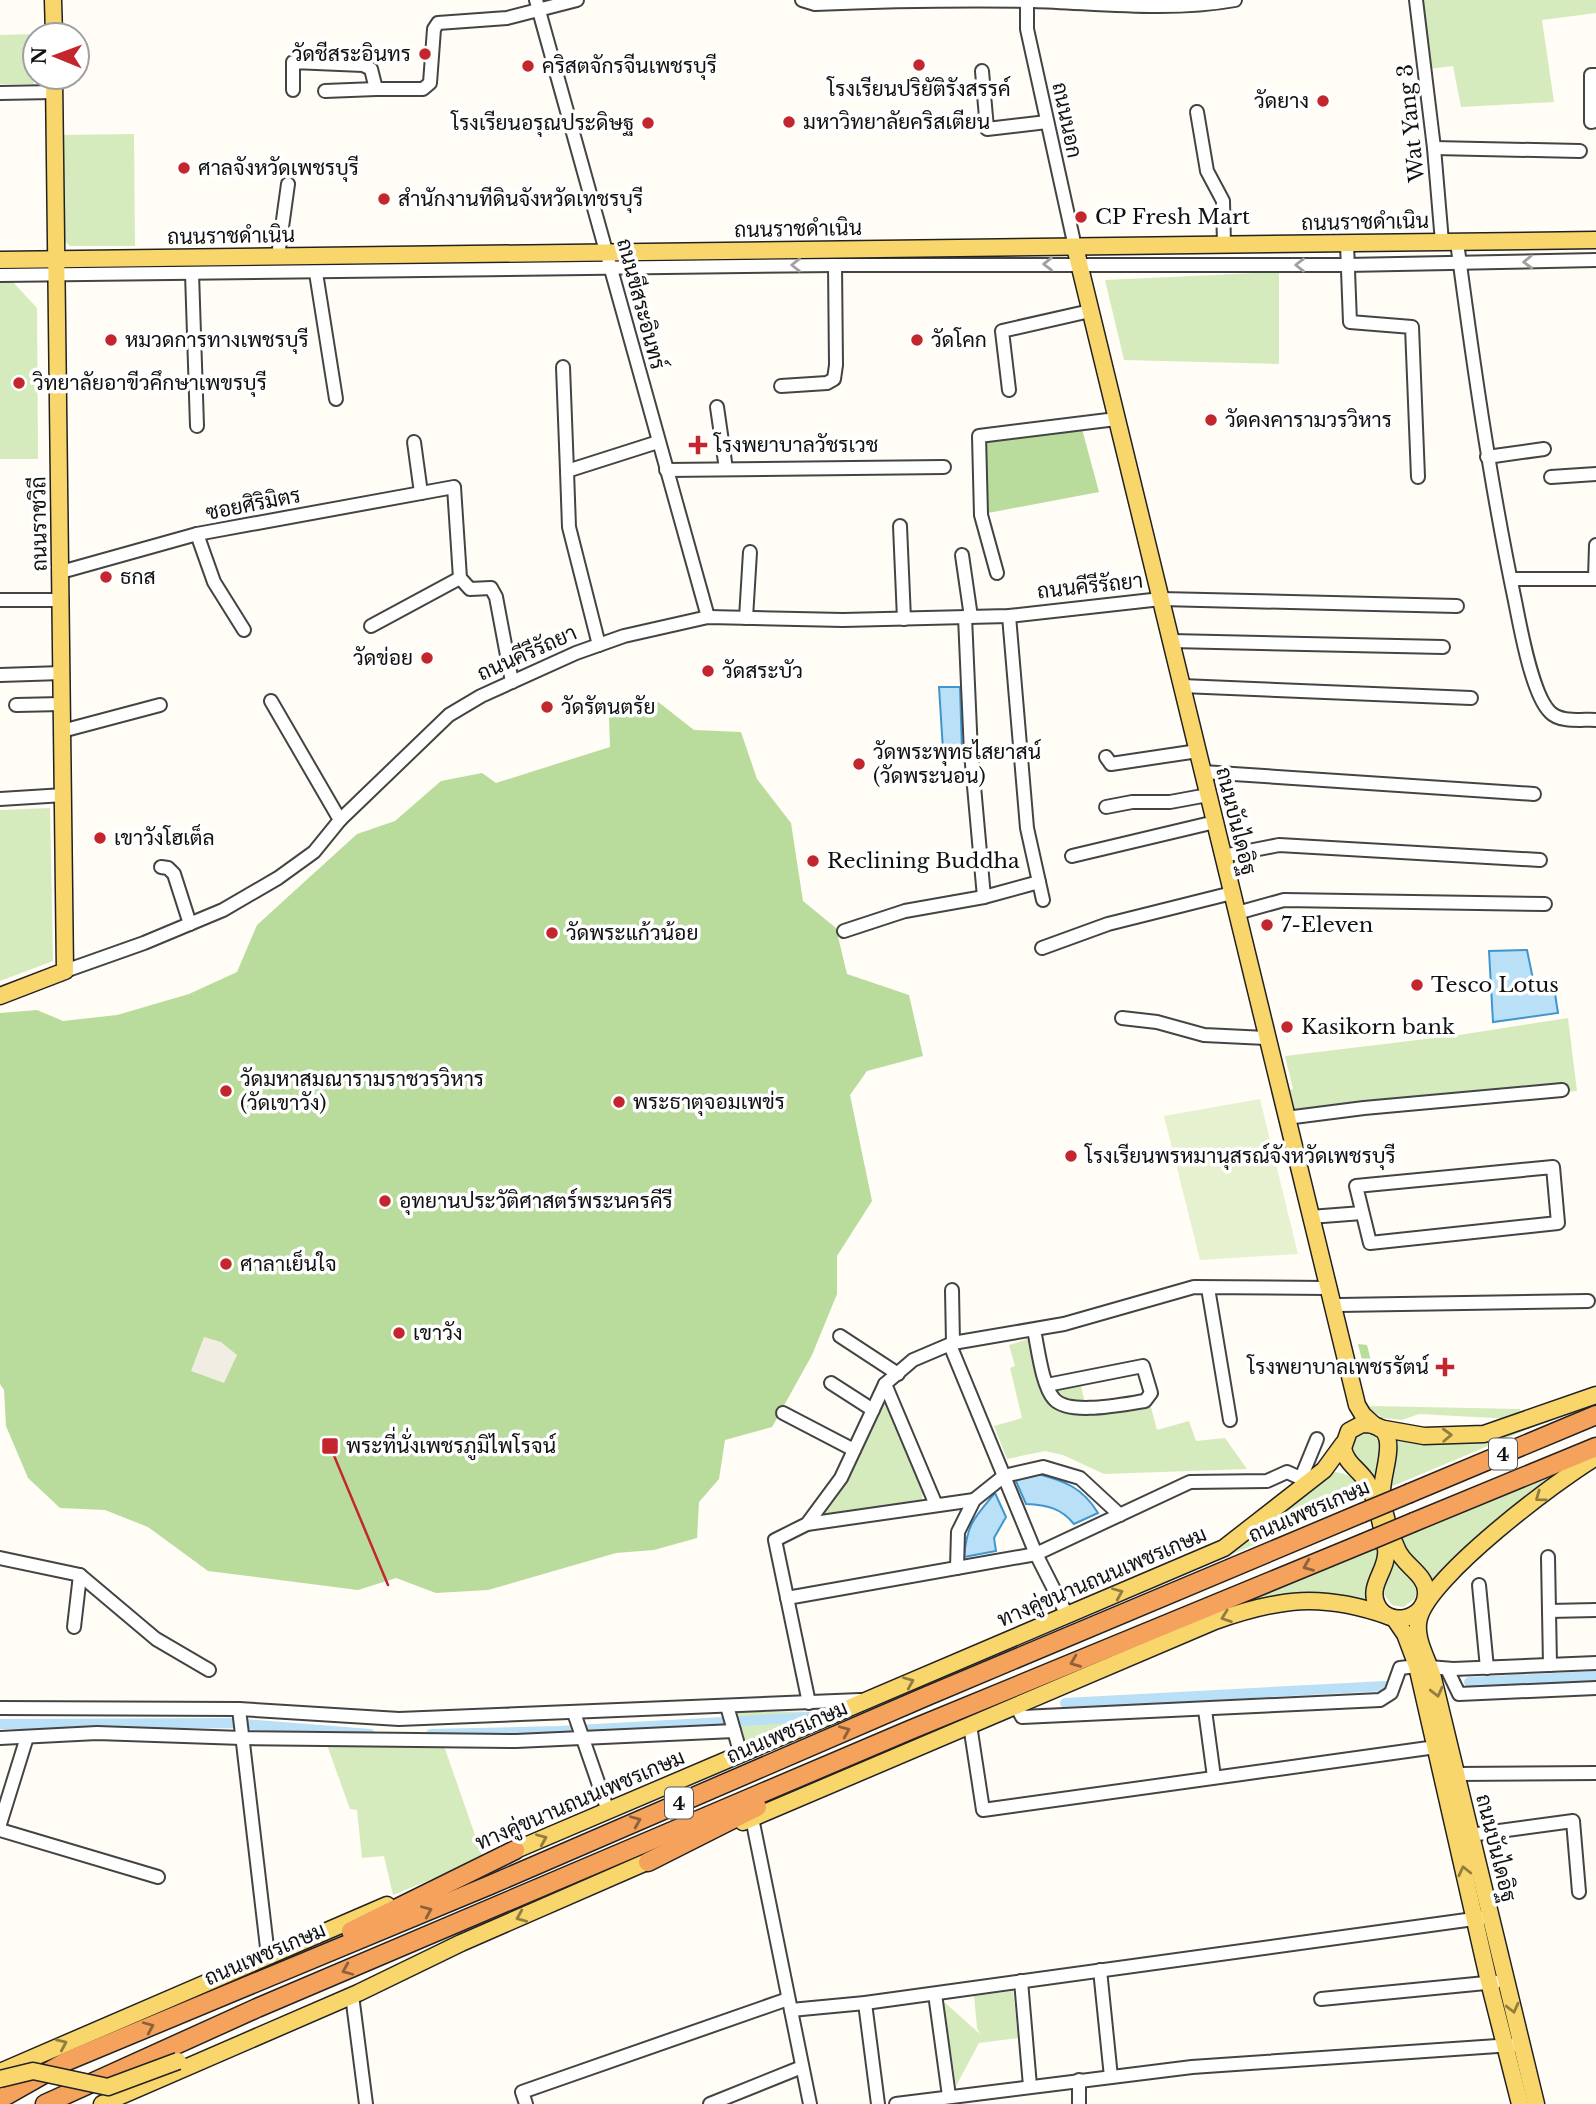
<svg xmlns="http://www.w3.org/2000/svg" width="1596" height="2104" font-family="'Libre Baskerville',Sarabun,serif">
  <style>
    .green { fill: #d5ebbd }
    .forest { fill: #b9dc9c }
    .pitch { fill: #e6f2cf }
    .plaza { fill: #f1ede2 }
    .water { fill: #b9e0f7; stroke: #3f96cf; stroke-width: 2 }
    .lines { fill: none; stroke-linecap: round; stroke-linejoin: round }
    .canal { stroke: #b9e0f7; stroke-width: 10 }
    .minor-casing { stroke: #444; stroke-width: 16 }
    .major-casing { stroke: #222; stroke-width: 19 }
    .highway-casing { stroke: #222; stroke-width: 21 }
    .minor { stroke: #fff; stroke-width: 12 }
    .major { stroke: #f9d66b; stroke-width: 16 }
    .highway { stroke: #f5a25d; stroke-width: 18 }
    .rail { stroke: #c4262e; stroke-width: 2.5 }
    .major-bridge-casing { stroke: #222; stroke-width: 19; stroke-linecap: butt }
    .highway-bridge-casing { stroke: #222; stroke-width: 21; stroke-linecap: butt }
    .major-bridge { stroke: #f9d66b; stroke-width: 16 }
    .highway-bridge { stroke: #f5a25d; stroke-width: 18 }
    .oneway { stroke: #a0a0a0 }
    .oneway2 { stroke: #917d42 }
    .oneway3 { stroke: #8e613b }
    .poi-dot { fill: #c4262e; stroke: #fff; stroke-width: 2.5 }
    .labels { text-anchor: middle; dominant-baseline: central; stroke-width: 7; stroke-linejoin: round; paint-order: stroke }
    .shield { fill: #fff; stroke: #585858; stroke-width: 2 }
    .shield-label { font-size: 19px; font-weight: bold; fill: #111 }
    .poi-label { font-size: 21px; fill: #111; stroke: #fff; text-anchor: start }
    .street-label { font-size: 21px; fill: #111; stroke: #fff }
  </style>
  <rect width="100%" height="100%" fill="#fffdf5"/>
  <!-- green -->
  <g class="green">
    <path d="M1420 0H1596V13L1542 20 1554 102 1461 107 1453 66 1429 69Z"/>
    <path d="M33 34 34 84H0V35Z"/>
    <path d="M134 134 135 246H70L62 239V135Z"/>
    <path d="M1279 272V364L1124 360 1105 280Z"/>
    <path d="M0 281H12L37 308 38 459H0Z"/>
    <path d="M50 808 53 961 0 981V810Z"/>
    <path d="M1568 1018 1577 1091 1291 1115 1287 1091 1293 1089 1285 1056 1459 1035Z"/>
    <path d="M1041 1335 1050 1381 1079 1375 1085 1404 1148 1396 1157 1430 1189 1421 1196 1441 1225 1438 1247 1469 1104 1474 1063 1455 1045 1451 1007 1459 994 1426 1022 1418 1010 1368 1015 1366 1009 1345Z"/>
    <path d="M880 1403 886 1404 923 1491 922 1501 823 1518 819 1514Z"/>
    <path d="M1373 1406 1520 1409 1521 1414 1513 1419 1419 1414 1402 1420 1383 1418 1367 1408Z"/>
    <path d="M1540 1424 1388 1488C1389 1470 1396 1456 1398 1438L1475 1441Z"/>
    <path d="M1362 1432 1374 1434 1383 1446 1376 1483 1351 1455V1441Z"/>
    <path d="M1596 1451 1430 1585 1413 1563 1400 1538 1414 1529Z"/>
    <path d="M1334 1472C1350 1473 1360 1482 1367 1496L1145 1592 1217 1557Z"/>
    <path d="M1370 1546H1380L1381 1561 1368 1601 1328 1595 1199 1623 1304 1573Z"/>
    <path d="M1391 1547C1393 1552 1395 1559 1398 1564 1406 1578 1421 1581 1415 1599L1403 1607 1392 1605 1384 1594 1391 1564Z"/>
    <path d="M731 1711 815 1712 740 1747Z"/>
    <path d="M443 1743 483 1858 393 1895 384 1856 362 1858 357 1810 350 1809 327 1745Z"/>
    <path d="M1013 1991 1018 2038 979 2043 956 2086 943 2001 980 2034 977 2028 974 1996Z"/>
  </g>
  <!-- forest -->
  <g class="forest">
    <path d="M1082 429 1099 492 988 513 984 441Z"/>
    <path d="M632 700 657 701 694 730 741 732 757 779 791 823 803 901 836 928 847 974 909 995 923 1056 867 1071 850 1095 872 1201 837 1256V1294L812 1355 772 1427 725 1440 719 1479 699 1502 697 1538 654 1550 616 1553 488 1590 436 1593 396 1578 358 1590 208 1571 148 1527 105 1510 60 1508 28 1478 6 1426 4 1390 0 1384V1013L37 1010 63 1021 117 1015 189 994 237 972 257 925 357 834 395 821 441 781 482 773 496 783 610 747 609 717Z"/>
    <path d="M1358 1344 1367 1345 1373 1369 1365 1372Z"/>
  </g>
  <!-- pitch -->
  <path class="pitch" d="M1260 1099 1298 1254 1200 1260 1164 1116Z"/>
  <!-- plaza -->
  <path class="plaza" d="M204 1337 221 1342 237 1355 224 1383 191 1371Z"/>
  <!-- water -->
  <g class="water">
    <path d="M939 687H960L962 751 943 750Z"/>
    <path d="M1527 950 1535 989 1554 987 1558 1013 1493 1022 1489 951Z"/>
    <path d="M1038 1474C1065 1481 1083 1488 1098 1513L1074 1524C1061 1508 1047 1505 1026 1504L1015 1479Z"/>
    <path d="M995 1493 1006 1517 994 1538 996 1551 964 1557C967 1524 974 1518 995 1493Z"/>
  </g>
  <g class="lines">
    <!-- canal -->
    <g class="canal">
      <path d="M1469 1682 1596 1676"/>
      <path d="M1065 1703 1385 1686"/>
      <path d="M0 1724 232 1723 370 1734"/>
      <path d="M431 1734 559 1731 813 1717"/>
    </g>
    <defs>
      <g id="minor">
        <path d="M536 0 708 617"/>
        <path d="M802 0 815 4C887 1 960 0 1033 1 1099 3 1169 12 1235 0"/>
        <path d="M1027 0V29L1075 247"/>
        <path d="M1416 0 1434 148 1442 242"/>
        <path d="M982 71 987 129 1047 122"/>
        <path d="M1596 75H1591V122L1596 121"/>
        <path d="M293 90V62L363 65 371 69 376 89H423L430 83 434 29 438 23 507 18 577 0"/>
        <path d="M325 91 376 89"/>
        <path d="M0 93 54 92"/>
        <path d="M1197 112 1207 171 1223 201 1224 245"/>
        <path d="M1434 148 1580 151"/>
        <path d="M1457 242C1473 362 1490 482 1515 601 1520 626 1532 695 1550 712 1560 723 1583 719 1596 720"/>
        <path d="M1347 244 1350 322 1412 327 1418 477"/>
        <path d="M278 256 288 184"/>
        <path d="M192 273 197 426"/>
        <path d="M316 273 336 399"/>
        <path d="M0 275 835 265H1347L1596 260"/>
        <path d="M563 367 567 471"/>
        <path d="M781 386 827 383 834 379 836 365 835 265"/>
        <path d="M1009 390 1002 331 1090 311"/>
        <path d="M717 407 726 469"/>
        <path d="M414 442 421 493"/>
        <path d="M1487 457 1544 449"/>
        <path d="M666 470 944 467"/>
        <path d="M1551 477 1596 474"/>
        <path d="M900 526 904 619"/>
        <path d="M197 534 214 582 244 630"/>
        <path d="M962 555 971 617"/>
        <path d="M61 572 197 534 454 487 460 578 470 589 491 588 496 597 512 682"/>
        <path d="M997 573 981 515 979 436 1116 419"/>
        <path d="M1511 579H1596"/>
        <path d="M1595 579 1596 545"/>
        <path d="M0 600H62"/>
        <path d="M1009 616 1027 828 1043 900"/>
        <path d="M965 617 971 753 984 897"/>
        <path d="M746 618 750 552"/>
        <path d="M371 626 460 578"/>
        <path d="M1171 641 1443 647"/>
        <path d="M599 645 569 527 567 471 658 442"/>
        <path d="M0 675 62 673"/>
        <path d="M1182 686 1471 698"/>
        <path d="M271 701 340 820"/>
        <path d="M16 705 62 704"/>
        <path d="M62 731 160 705"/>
        <path d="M1106 757 1111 764 1198 751"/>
        <path d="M1203 772 1534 794"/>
        <path d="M0 799 64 795"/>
        <path d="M1106 807 1132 802H1170L1208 795"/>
        <path d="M1072 856 1215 822"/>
        <path d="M1223 856 1279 845 1540 860"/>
        <path d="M161 867 168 868 174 874 190 924"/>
        <path d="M1237 913 1284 900 1545 904"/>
        <path d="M844 931 905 911 984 897 1039 882"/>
        <path d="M1042 948 1108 924 1232 893"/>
        <path d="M65 971 144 943 223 910 278 878 314 852 340 820 449 715 481 696 576 653 624 636 708 617 843 620 1009 616 1161 599 1457 606"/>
        <path d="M1122 1018 1157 1022 1204 1035 1266 1038"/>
        <path d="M1286 1118 1364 1108 1562 1090"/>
        <path d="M1553 1167 1558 1223 1370 1243 1356 1186Z"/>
        <path d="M1310 1217 1362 1213"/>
        <path d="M1208 1288 1230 1420"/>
        <path d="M952 1290 953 1343"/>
        <path d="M1332 1304 1339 1305 1588 1301"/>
        <path d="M1034 1330C1038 1348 1042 1386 1054 1399 1069 1416 1124 1404 1145 1401L1151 1393 1143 1366 1047 1385"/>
        <path d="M840 1336 898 1374"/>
        <path d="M950 1345 1036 1554 1067 1615"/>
        <path d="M831 1383 873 1410"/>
        <path d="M885 1384 936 1505"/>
        <path d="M783 1413 854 1450"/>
        <path d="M1301 1478 1317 1439"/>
        <path d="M807 1524 974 1500"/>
        <path d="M1548 1557 1550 1665"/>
        <path d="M0 1558 80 1575 156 1639 209 1670"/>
        <path d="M957 1568 958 1532 974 1500 1004 1476 1043 1467 1080 1478 1120 1515"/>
        <path d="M1479 1585 1487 1668"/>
        <path d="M787 1598 1036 1554 1190 1482 1267 1481 1287 1472 1309 1482"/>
        <path d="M1549 1611 1596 1610"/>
        <path d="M74 1627 80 1575"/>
        <path d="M1447 1669 1459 1694 1596 1688"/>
        <path d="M809 1703 775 1540 807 1524 841 1478 885 1384 913 1360 953 1343 1064 1324 1194 1287 1328 1288"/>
        <path d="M727 1706 741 1755"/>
        <path d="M1016 1706 1022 1717 1380 1700 1391 1693 1400 1668 1417 1666 1453 1669 1596 1663"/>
        <path d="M0 1708 239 1709 399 1719 860 1700"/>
        <path d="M239 1709 268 1956"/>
        <path d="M1205 1710 1214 1777"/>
        <path d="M574 1713 608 1811"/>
        <path d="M970 1725 983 1810 1443 1746"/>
        <path d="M0 1738 97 1733 242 1738 516 1741 734 1731"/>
        <path d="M1456 1774 1596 1773"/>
        <path d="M752 1818 810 2104"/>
        <path d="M0 1824 27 1737"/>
        <path d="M0 1830 158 1877"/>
        <path d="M1470 1835 1573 1821 1579 1892"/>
        <path d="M1100 1970 1111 2077"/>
        <path d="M1021 1981 1030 2086"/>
        <path d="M935 1994 949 2096"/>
        <path d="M352 1995 366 2104"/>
        <path d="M1321 1999 1496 1982"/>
        <path d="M865 2003 878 2104"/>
        <path d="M791 2010 865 2003 1481 1918"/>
        <path d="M526 2104 522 2092 788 1999"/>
        <path d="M710 2104 802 2067"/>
        <path d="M896 2104 1192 2067 1512 2045"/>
        <path d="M1079 2104V2080"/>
      </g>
      <g id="major">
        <path d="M53 0 54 35"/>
        <path d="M1075 247 1357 1405 1363 1415 1375 1426"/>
        <path d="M0 260 1596 240"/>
        <path d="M0 996 65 971 54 77"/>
        <path d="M1362 1424C1408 1423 1379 1473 1382 1497 1384 1514 1390 1534 1397 1549 1403 1565 1426 1574 1426 1592 1427 1619 1389 1629 1377 1605 1367 1585 1389 1569 1386 1549 1383 1531 1376 1498 1367 1482 1359 1469 1346 1464 1343 1448L1349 1431Z"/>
        <path d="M1379 1428 1424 1436 1484 1434 1596 1395"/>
        <path d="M1394 1618 1405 1634 1417 1666 1489 1982 1520 2104"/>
        <path d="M743 1822 1215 1621C1280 1598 1322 1593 1388 1616"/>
        <path d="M504 1855 1224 1548 1324 1470 1343 1444"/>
        <path d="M0 2072 387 1905"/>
        <path d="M102 2104 358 1993 461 1943 658 1857"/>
        <path d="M1536 2104 1432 1674C1426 1656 1414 1637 1419 1618 1430 1576 1556 1481 1596 1457"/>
      </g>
      <g id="highway">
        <path d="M1410 1493 1596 1415"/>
        <path d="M1414 1522 1596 1447"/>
        <path d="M648 1862 757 1807"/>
        <path d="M351 1931 515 1850"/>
        <path d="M0 2099 67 2061 490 1885 927 1696 1362 1513"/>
        <path d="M45 2104 257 2008 910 1730 1371 1540"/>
      </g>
    </defs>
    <!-- minor casing -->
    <use href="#minor" class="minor-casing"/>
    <!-- major casing -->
    <use href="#major" class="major-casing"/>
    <!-- highway casing -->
    <use href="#highway" class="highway-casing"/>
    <!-- minor -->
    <use href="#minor" class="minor"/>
    <!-- major -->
    <use href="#major" class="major"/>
    <!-- highway -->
    <use href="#highway" class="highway"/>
    <!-- rail -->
    <path class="rail" d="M330 1446 388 1585"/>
    <defs>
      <path id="major-bridge" d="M0 2079 33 2071 108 2087 178 2061"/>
      <g id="highway-bridge">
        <path d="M1362 1513 1410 1493"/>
        <path d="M1371 1540 1414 1522"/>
      </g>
    </defs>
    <!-- major-bridge casing -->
    <use href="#major-bridge" class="major-bridge-casing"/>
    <!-- highway-bridge casing -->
    <use href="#highway-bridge" class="highway-bridge-casing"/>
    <!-- major-bridge -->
    <use href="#major-bridge" class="major-bridge"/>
    <!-- highway-bridge -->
    <use href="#highway-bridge" class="highway-bridge"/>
  </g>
  <!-- one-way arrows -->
  <defs><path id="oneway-chevron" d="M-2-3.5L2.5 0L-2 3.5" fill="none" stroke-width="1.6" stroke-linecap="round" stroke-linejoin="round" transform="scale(1.75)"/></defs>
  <g class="oneway">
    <use href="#oneway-chevron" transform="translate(1528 262) rotate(178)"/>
    <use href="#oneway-chevron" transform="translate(1048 264) rotate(179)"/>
    <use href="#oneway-chevron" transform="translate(796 265) rotate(180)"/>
    <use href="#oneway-chevron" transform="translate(1300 265) rotate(180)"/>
  </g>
  <g class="oneway2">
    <use href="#oneway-chevron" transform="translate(1447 1435) rotate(-2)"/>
    <use href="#oneway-chevron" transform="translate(1540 1497) rotate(144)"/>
    <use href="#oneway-chevron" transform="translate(1118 1593) rotate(-23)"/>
    <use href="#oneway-chevron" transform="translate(1226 1617) rotate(160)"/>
    <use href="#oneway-chevron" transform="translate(909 1682) rotate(-23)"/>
    <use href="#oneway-chevron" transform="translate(1437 1692) rotate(76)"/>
    <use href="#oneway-chevron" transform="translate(542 1839) rotate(-23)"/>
    <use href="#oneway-chevron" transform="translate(1464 1871) rotate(-103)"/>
    <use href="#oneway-chevron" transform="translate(521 1917) rotate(157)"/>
    <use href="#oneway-chevron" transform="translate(1513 2008) rotate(76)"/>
    <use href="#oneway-chevron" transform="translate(62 2044) rotate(-24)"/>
  </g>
  <g class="oneway3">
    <use href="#oneway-chevron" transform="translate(1308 1566) rotate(158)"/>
    <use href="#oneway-chevron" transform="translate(1075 1662) rotate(158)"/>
    <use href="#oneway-chevron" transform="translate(845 1731) rotate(-23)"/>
    <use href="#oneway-chevron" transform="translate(636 1821) rotate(-23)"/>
    <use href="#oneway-chevron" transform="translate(427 1911) rotate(-23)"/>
    <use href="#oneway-chevron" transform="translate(347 1970) rotate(157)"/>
    <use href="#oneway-chevron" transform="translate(149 2027) rotate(-23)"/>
  </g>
  <!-- markers -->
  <g class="poi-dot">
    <circle cx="425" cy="54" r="7"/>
    <circle cx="919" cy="65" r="7"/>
    <circle cx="528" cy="66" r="7"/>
    <circle cx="1323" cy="101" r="7"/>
    <circle cx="789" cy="122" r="7"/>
    <circle cx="648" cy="123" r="7"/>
    <circle cx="184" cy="168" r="7"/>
    <circle cx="384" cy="199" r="7"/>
    <circle cx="1081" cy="217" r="7"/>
    <circle cx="111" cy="340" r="7"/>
    <circle cx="917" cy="340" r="7"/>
    <circle cx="19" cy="383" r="7"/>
    <circle cx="1211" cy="420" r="7"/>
    <path d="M694.5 434.5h7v7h7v7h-7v7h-7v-7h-7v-7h7z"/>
    <circle cx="106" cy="577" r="7"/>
    <circle cx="427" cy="658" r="7"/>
    <circle cx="708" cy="671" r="7"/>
    <circle cx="547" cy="707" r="7"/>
    <circle cx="859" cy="764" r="7"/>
    <circle cx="100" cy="838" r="7"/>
    <circle cx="813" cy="861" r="7"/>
    <circle cx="1267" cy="925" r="7"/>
    <circle cx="552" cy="933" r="7"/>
    <circle cx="1417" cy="985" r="7"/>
    <circle cx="1287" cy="1027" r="7"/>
    <circle cx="226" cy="1091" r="7"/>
    <circle cx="619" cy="1102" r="7"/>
    <circle cx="1071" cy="1156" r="7"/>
    <circle cx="385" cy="1201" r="7"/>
    <circle cx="226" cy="1264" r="7"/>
    <circle cx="399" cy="1333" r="7"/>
    <path d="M1441.5 1356.5h7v7h7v7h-7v7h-7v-7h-7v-7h7z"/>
    <rect x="321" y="1437" width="18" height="18" rx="3.5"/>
  </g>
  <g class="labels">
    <!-- shield labels -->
    <g class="shield">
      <rect x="1489" y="1438.5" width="28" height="31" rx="5"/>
      <rect x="665" y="1787.5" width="28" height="31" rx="5"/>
    </g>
    <g class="shield-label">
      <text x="1503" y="1454">4</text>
      <text x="679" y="1803">4</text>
    </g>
    <!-- poi labels -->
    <g class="poi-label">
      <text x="411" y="54" text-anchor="end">วัดชีสระอินทร</text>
      <text x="542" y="66">คริสตจักรจีนเพชรบุรี</text>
      <text x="919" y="89" text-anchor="middle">โรงเรียนปริยัติรังสรรค์</text>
      <text x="1309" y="101" text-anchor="end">วัดยาง</text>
      <text x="803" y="122">มหาวิทยาลัยคริสเตียน</text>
      <text x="634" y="123" text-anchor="end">โรงเรียนอรุณประดิษฐ</text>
      <text x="198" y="168">ศาลจังหวัดเพชรบุรี</text>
      <text x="398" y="199">สำนักงานทีดินจังหวัดเทชรบุรี</text>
      <text x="1095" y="217">CP Fresh Mart</text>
      <text x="125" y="340">หมวดการทางเพชรบุรี</text>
      <text x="931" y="340">วัดโคก</text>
      <text x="33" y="383">วิทยาลัยอาขีวคึกษาเพขรบุรี</text>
      <text x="1225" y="420">วัดคงคารามวรวิหาร</text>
      <text x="714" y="445">โรงพยาบาลวัชรเวช</text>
      <text x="120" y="577">ธกส</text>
      <text x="413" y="658" text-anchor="end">วัดข่อย</text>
      <text x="722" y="671">วัดสระบัว</text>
      <text x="561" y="707">วัดรัตนตรัย</text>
      <text x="873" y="752">วัดพระพุทธไสยาสน์<tspan x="873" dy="24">(วัดพระนอน)</tspan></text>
      <text x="114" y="838">เขาวังโฮเต็ล</text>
      <text x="827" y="861">Reclining Buddha</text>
      <text x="1281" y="925">7-Eleven</text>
      <text x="566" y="933">วัดพระแก้วน้อย</text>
      <text x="1431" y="985">Tesco Lotus</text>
      <text x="1301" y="1027">Kasikorn bank</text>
      <text x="240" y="1079">วัดมหาสมณารามราชวรวิหาร<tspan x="240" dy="24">(วัดเขาวัง)</tspan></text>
      <text x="633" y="1102">พระธาตุจอมเพข่ร</text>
      <text x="1085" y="1156">โรงเรียนพรหมานุสรณ์จังหวัดเพชรบุรี</text>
      <text x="399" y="1201">อุทยานประวัติศาสตร์พระนครคีรี</text>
      <text x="240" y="1264">ศาลาเย็นใจ</text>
      <text x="413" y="1333">เขาวัง</text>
      <text x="1429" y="1367" text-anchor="end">โรงพยาบาลเพชรรัตน์</text>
      <text x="346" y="1446">พระที่นั่งเพชรภูมิไพโรจน์</text>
    </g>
    <!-- street labels -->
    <g class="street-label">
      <text transform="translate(1067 120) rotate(78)">ถนนนอก</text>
      <text transform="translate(1411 123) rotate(-96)">Wat Yang 3</text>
      <text transform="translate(1365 222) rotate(-1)">ถนนราชดำเนิน</text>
      <text transform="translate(798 229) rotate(-1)">ถนนราชดำเนิน</text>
      <text transform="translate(231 236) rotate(-1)">ถนนราชดำเนิน</text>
      <text transform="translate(641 304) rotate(75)">ถนนขีสระอินทร์</text>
      <text transform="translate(253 504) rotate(-11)">ซอยศิริมิตร</text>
      <text transform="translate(39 524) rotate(-91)">ถนนราชวิถี</text>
      <text transform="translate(1090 586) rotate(-6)">ถนนคีรีรัถยา</text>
      <text transform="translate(527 653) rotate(-24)">ถนนคีรีรัถยา</text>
      <text transform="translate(1236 821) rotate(76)">ถนนบันไดอิฐ</text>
      <text transform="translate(1309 1511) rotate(-23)">ถนนเพชรเกษม</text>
      <text transform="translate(1102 1577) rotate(-23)">ทางคู่ขนานถนนเพชรเกษม</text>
      <text transform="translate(787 1732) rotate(-23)">ถนนเพชรเกษม</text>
      <text transform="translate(580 1800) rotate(-23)">ทางคู่ขนานถนนเพชรเกษม</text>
      <text transform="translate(1496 1848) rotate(76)">ถนนบันไดอิฐ</text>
      <text transform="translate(265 1954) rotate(-23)">ถนนเพชรเกษม</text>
    </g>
  </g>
  <!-- north arrow -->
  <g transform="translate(56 56) rotate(271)"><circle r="33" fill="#ffffff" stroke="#a0a0a0" stroke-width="2"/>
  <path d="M0-5L12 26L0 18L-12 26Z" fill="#c4262e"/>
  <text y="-10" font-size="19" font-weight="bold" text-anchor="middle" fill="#111111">N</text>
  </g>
</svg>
